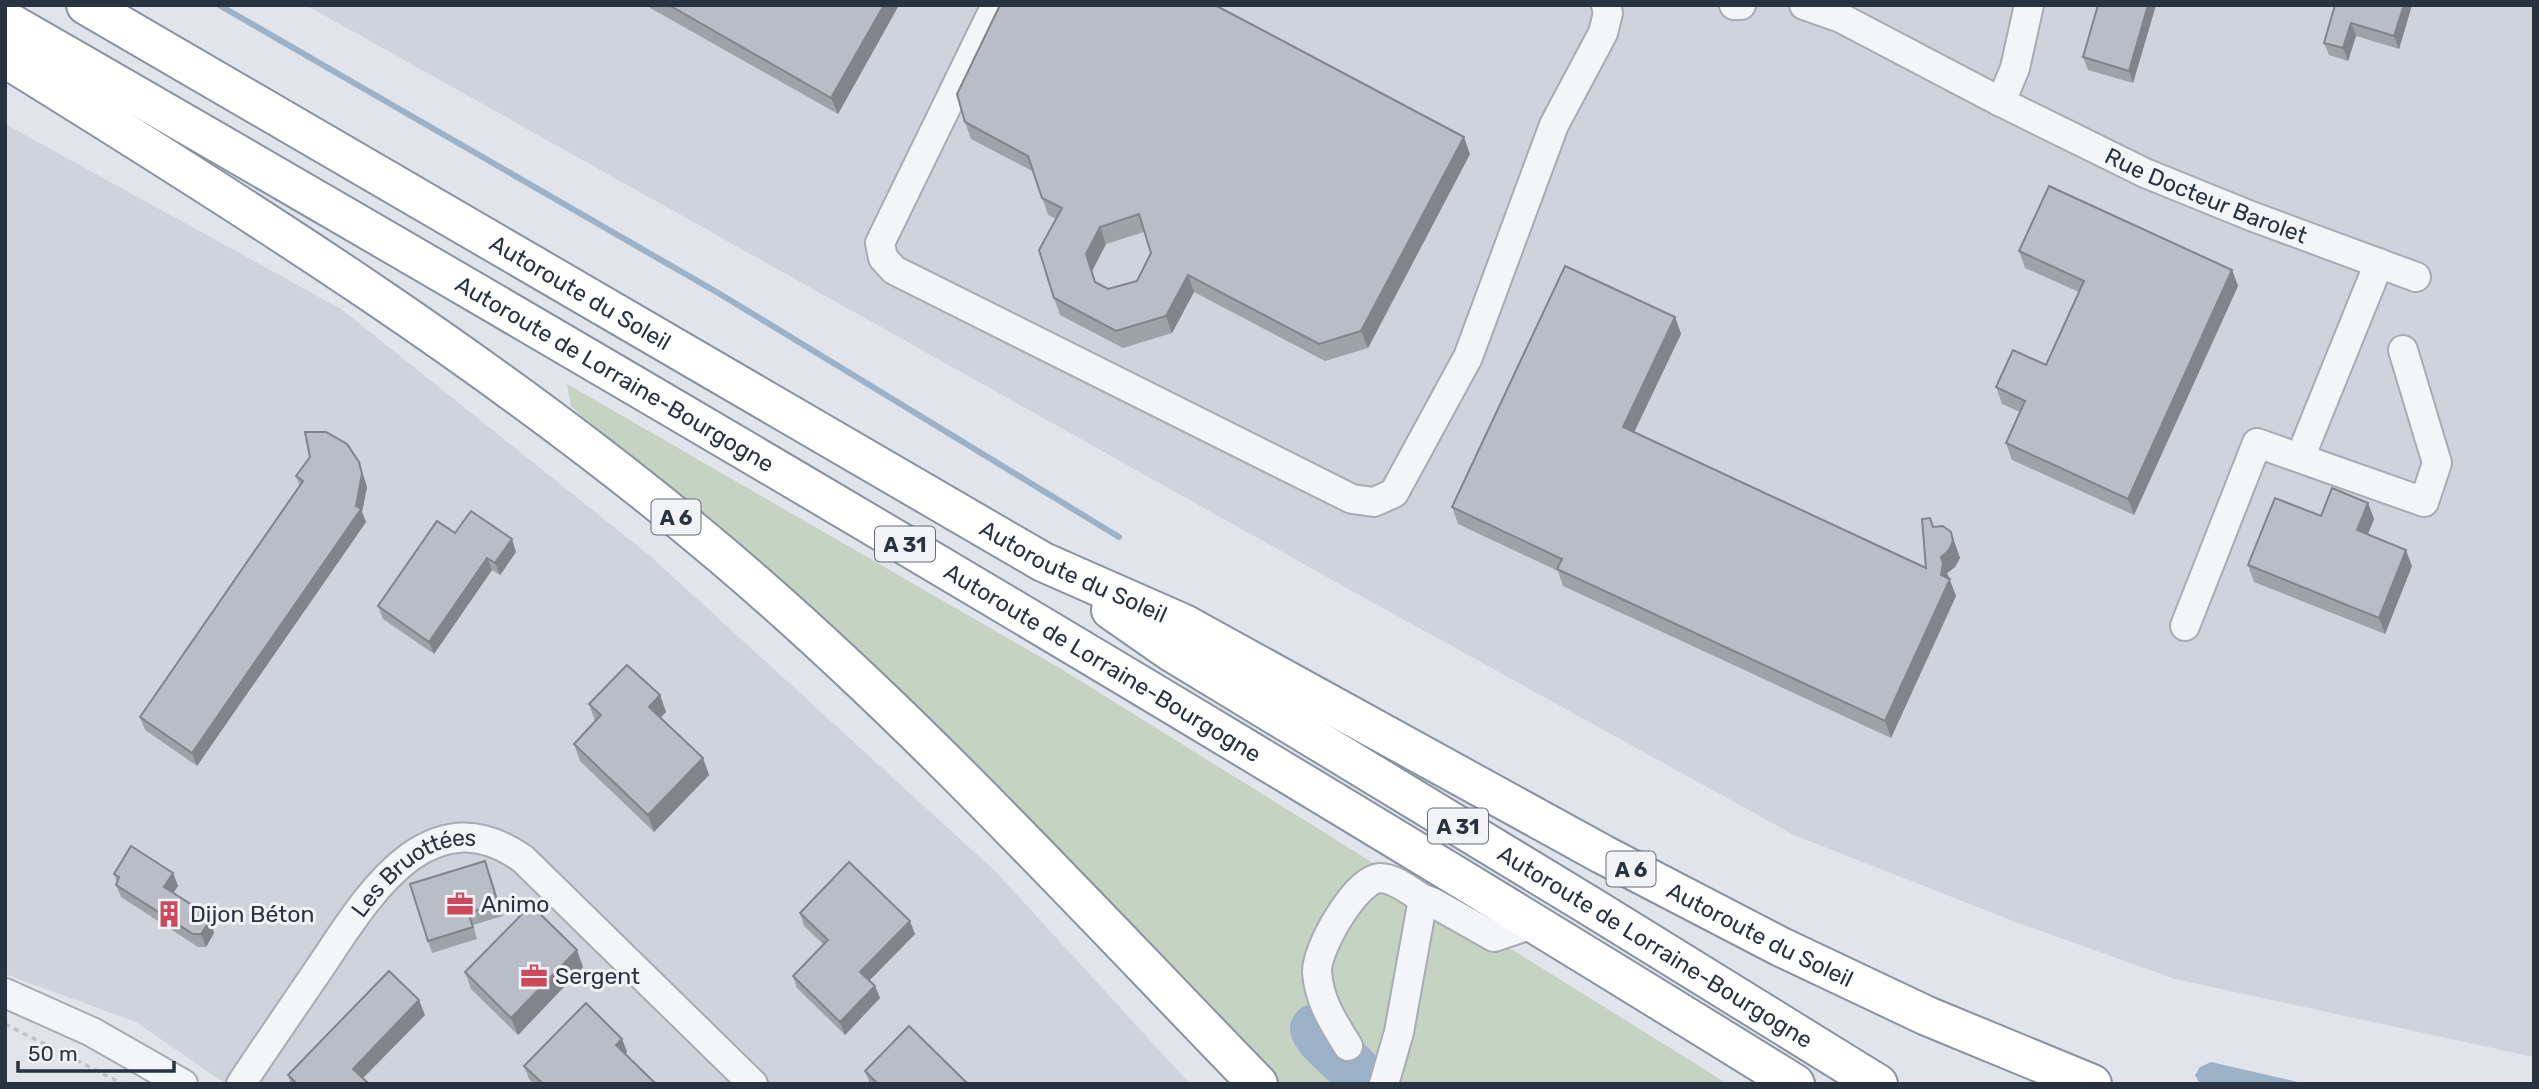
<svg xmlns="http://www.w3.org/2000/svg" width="2539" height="1089" font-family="Rubik,sans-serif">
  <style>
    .built { fill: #cfd3db }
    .green { fill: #c6d3c2 }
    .water { fill: #9cb2c9 }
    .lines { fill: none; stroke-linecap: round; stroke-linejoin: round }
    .stream { stroke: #9cb2c9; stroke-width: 6 }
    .minor-casing { stroke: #a6abb4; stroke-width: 32 }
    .highway-casing { stroke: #8892a0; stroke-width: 42 }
    .path { stroke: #bfc2c8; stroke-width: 3.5; stroke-dasharray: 5 5; stroke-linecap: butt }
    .minor { stroke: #f4f5f8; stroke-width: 28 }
    .highway { stroke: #fff; stroke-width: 38 }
    .wall { fill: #9ea3aa; fill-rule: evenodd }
    .shaded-wall { fill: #81848b }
    .building { fill: #b8bdc6; stroke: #81848b; stroke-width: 2; fill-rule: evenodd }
    .labels { text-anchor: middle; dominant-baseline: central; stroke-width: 6; stroke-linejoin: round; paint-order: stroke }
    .shield { fill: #f1f3f7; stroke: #656c78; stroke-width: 2 }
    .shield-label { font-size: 21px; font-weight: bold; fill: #293241 }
    .street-label { font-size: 23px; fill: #293241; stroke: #f1f3f7 }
    .poi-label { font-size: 23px; fill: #293241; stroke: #f1f3f7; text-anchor: start }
  </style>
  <rect width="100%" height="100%" fill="#e1e4ea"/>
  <!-- built -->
  <g class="built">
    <path d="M306 5H2534V1057L2175 979 2013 921 1794 835 1363 597Z"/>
    <path d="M5 124 341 309 649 555 996 872 1190 1084H226L136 1022 5 974Z"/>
  </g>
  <!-- green -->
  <path class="green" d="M567 384 1063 670 1728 1084H1281L1110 910 571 406Z"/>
  <!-- water -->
  <g class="water">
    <path d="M1314 1003 1329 1008 1377 1057V1084H1332C1316 1067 1276 1040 1295 1014 1300 1007 1306 1005 1314 1003Z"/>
    <path d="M2211 1062 2306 1084H2200L2195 1075 2200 1067Z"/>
  </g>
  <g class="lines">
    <!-- stream -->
    <path class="stream" d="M219 5 720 294 1119 537"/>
    <defs>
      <g id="minor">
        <path d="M996 5 880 243 883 258 894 270 1352 499 1374 502 1394 493 1468 357 1554 125 1603 33 1608 13 1606 5"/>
        <path d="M1734 5H1741"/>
        <path d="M1804 5 1841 18 2001 102"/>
        <path id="s1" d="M2029 5 2015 68 2001 102 2145 173 2251 216 2416 277"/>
        <path d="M2300 458 2379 263"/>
        <path d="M2185 626 2257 443 2424 502 2437 463 2403 350"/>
        <path d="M5 993 92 1032 183 1084"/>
        <path d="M1348 1046C1333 1022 1319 1001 1317 972 1316 949 1356 879 1380 878 1395 878 1411 892 1423 899"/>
        <path id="s2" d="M241 1084C267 1045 293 1007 319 969 365 901 427 791 523 859L753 1084"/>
        <path d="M1384 1084 1399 1032 1423 899 1432 902 1494 937 1536 923"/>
      </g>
      <g id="highway">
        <path id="s3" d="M86 5 1043 562 1184 624 1602 854 1781 947 1927 1016 2092 1084"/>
        <path id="s4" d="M5 20C607 366 1205 718 1795 1084"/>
        <path d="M5 58C252 211 501 368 723 556 914 718 1083 904 1258 1084"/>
        <path id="s5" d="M1111 610 1170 651 1590 906 1878 1084"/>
      </g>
    </defs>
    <!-- minor casing -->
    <use href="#minor" class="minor-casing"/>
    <!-- highway casing -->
    <use href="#highway" class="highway-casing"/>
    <!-- path -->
    <path class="path" d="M5 1024 123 1084"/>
    <!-- minor -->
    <use href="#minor" class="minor"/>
    <!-- highway -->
    <use href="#highway" class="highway"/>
  </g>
  <!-- wall -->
  <g class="wall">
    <path d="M645 5H899L838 114Z"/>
    <path d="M2098 5H2156L2133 83 2088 70 2083 57Z"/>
    <path d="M2335 5H2412L2399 49 2356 36 2348 61 2329 55 2324 43Z"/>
    <path d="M965 122 1470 154 1368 348 1325 361 1194 292 1172 333 1123 348 1060 315 1054 298 1056 219 1048 215 1034 172 971 139ZM1144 232 1151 253 1137 281 1108 289 1096 283 1092 271 1106 244Z"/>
    <path d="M2019 251 2232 270 2238 286 2134 515 2012 460 2006 443 2020 412 2002 404 1996 387 2046 365 2079 292 2025 268Z"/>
    <path d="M1675 317 1681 334 1634 432 1926 568 1930 518 1933 526 1951 532 1960 558 1955 567 1947 573 1956 596 1891 738 1563 586 1558 571 1458 524 1452 507Z"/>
    <path d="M310 457 359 462 367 487 362 512 366 522 197 766 145 730 140 717 300 486 296 476Z"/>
    <path d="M2368 503 2374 519 2368 534 2412 566 2385 634 2254 582 2248 565 2321 516Z"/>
    <path d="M455 533 516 552 500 575 492 570 434 654 383 619 378 606Z"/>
    <path d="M660 695 666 712 660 718 703 758 709 775 654 832 580 761 574 744 595 721 589 704Z"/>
    <path d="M173 873 178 886 173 893 214 933 206 947H198L121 897 116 885 117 882 114 874Z"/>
    <path d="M490 873 503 916 473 925 477 939 432 953 428 941Z"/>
    <path d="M800 913 915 934 869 981 875 986 880 998 845 1035 797 988 793 976 824 945 804 926Z"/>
    <path d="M583 967 518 1035 471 989 465 972Z"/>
    <path d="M425 1015 363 1078 369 1084H291L288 1075Z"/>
    <path d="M622 1039 627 1052 625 1054 656 1084H534L529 1079 524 1066Z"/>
    <path d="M865 1071 968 1084H870Z"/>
  </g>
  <!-- shaded-wall -->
  <g class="shaded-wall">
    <path d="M884 5H899L838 114 831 98Z"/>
    <path d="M2148 5H2156L2133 83 2129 71Z"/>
    <path d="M2404 5H2412L2399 49 2394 36Z"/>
    <path d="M2351 23 2356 36 2348 61 2343 48Z"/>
    <path d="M1464 137 1470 154 1368 348 1361 331Z"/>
    <path d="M1100 227 1106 244 1092 271 1101 299 1086 254Z"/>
    <path d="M2232 270 2238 286 2134 515 2128 499Z"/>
    <path d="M1188 275 1194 292 1172 333 1166 316Z"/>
    <path d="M1675 317 1681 334 1629 443 1623 427Z"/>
    <path d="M359 462 367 487 362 512 366 522 197 766 192 753 356 506Z"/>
    <path d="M2368 503 2374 519 2363 546 2357 530Z"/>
    <path d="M1951 532 1960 558 1955 567 1947 573 1956 596 1891 738 1885 721 1941 575V557Z"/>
    <path d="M512 539 516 552 500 575 495 563Z"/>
    <path d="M2406 550 2412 566 2385 634 2379 618Z"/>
    <path d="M487 558 492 570 434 654 429 642Z"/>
    <path d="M660 695 666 712 655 723 649 707Z"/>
    <path d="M703 758 709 775 654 832 648 815Z"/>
    <path d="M173 873 178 886 169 900 164 887Z"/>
    <path d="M210 920 214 933 206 947 201 934Z"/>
    <path d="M910 921 915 934 865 985 860 972Z"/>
    <path d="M577 950 583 967 518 1035 511 1018Z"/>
    <path d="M875 986 880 998 845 1035 840 1022Z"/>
    <path d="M419 1000 425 1015 358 1083 353 1069Z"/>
    <path d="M622 1039 627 1052 621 1058 616 1045Z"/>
  </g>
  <!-- building -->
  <g class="building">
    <path d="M669 5H884L831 98Z"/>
    <path d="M1000 5H1215L1464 137 1361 331 1319 344 1188 275 1166 316 1116 331 1054 298 1039 250 1062 208 1042 198 1028 156 965 122 957 94ZM1139 214 1151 253 1137 281 1108 289 1095 282 1086 254 1100 227Z"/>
    <path d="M2098 5H2148L2129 71 2083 57Z"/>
    <path d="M2335 5H2404L2394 36 2351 23 2343 48 2324 43Z"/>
    <path d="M2049 186 2232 270 2128 499 2006 443 2025 401 1996 387 2013 350 2046 365 2084 281 2019 251Z"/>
    <path d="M1565 266 1675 317 1623 427 1926 568 1922 519 1930 518 1933 527 1943 526 1951 532 1953 541 1949 550 1941 557 1943 563 1941 575 1950 579 1885 721 1557 569 1562 559 1452 507Z"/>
    <path d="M305 432H326L347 444 359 462 362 474 356 506 361 509 192 753 140 717 303 481 296 476 310 457Z"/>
    <path d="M2332 488 2368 503 2357 530 2406 550 2379 618 2248 565 2275 498 2321 516Z"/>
    <path d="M471 511 512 539 495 563 487 558 429 642 378 606 437 521 455 533Z"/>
    <path d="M627 665 660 695 649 707 703 758 648 815 574 744 601 715 589 704Z"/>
    <path d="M131 846 173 873 164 887 206 914 210 920 201 934H193L116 885 119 877 114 874Z"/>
    <path d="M485 861 498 904 468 913 473 927 428 941 410 884Z"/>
    <path d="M849 862 910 921 860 972 875 986 840 1022 793 976 828 940 800 913Z"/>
    <path d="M531 905 577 950 511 1018 465 972Z"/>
    <path d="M389 971 419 1000 353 1069 369 1084H297L288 1075Z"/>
    <path d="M586 1003 622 1039 616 1045 656 1084H543L524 1066Z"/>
    <path d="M909 1026 968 1084H878L865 1071Z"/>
  </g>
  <!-- icons -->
  <defs>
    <symbol id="office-bare" viewBox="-9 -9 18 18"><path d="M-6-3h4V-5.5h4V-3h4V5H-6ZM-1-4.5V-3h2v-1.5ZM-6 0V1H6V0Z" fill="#cd485b" stroke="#f1f3f7" stroke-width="2.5" paint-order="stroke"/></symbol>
    <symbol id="building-bare" viewBox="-9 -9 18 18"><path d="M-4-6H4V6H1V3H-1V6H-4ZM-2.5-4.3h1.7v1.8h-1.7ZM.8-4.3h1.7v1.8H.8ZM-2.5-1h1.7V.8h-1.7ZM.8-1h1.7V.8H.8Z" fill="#cd485b" stroke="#f1f3f7" stroke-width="2.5" paint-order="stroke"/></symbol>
  </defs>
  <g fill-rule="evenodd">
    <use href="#office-bare" x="441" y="885" width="38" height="38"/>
    <use href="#building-bare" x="150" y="895" width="38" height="38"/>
    <use href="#office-bare" x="515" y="957" width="38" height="38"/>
  </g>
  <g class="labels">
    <!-- shield labels -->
    <g class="shield">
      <rect x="651.5" y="499.5" width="49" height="35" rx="5"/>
      <rect x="875" y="526.5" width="60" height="35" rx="5"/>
      <rect x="1428" y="808.5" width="60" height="35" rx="5"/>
      <rect x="1606.5" y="851.5" width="49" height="35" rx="5"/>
    </g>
    <g class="shield-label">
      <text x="676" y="517">A 6</text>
      <text x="905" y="544">A 31</text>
      <text x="1458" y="826">A 31</text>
      <text x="1631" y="869">A 6</text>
    </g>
    <!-- street labels -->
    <g class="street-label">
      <text stroke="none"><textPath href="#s1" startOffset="327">Rue Docteur Barolet</textPath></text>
      <text stroke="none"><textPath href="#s3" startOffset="572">Autoroute du Soleil</textPath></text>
      <text stroke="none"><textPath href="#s4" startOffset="705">Autoroute de Lorraine-Bourgogne</textPath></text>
      <text stroke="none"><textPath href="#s3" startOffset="1139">Autoroute du Soleil</textPath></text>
      <text stroke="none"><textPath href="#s4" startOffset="1272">Autoroute de Lorraine-Bourgogne</textPath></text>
      <text stroke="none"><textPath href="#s2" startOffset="280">Les Bruottées</textPath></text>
      <text stroke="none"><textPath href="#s3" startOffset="1916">Autoroute du Soleil</textPath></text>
      <text stroke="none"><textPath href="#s5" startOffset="640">Autoroute de Lorraine-Bourgogne</textPath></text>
    </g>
    <!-- poi labels -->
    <g class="poi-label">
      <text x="481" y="904">Animo</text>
      <text x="190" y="914">Dijon Béton</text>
      <text x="555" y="976">Sergent</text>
    </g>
  </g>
  <!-- border -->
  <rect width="2539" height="1089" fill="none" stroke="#293241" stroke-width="14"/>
  <!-- scale -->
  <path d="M18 1061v10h156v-10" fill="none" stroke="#293241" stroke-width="3.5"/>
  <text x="28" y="1061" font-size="21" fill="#293241" stroke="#f1f3f7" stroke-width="5" paint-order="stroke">50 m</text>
</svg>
